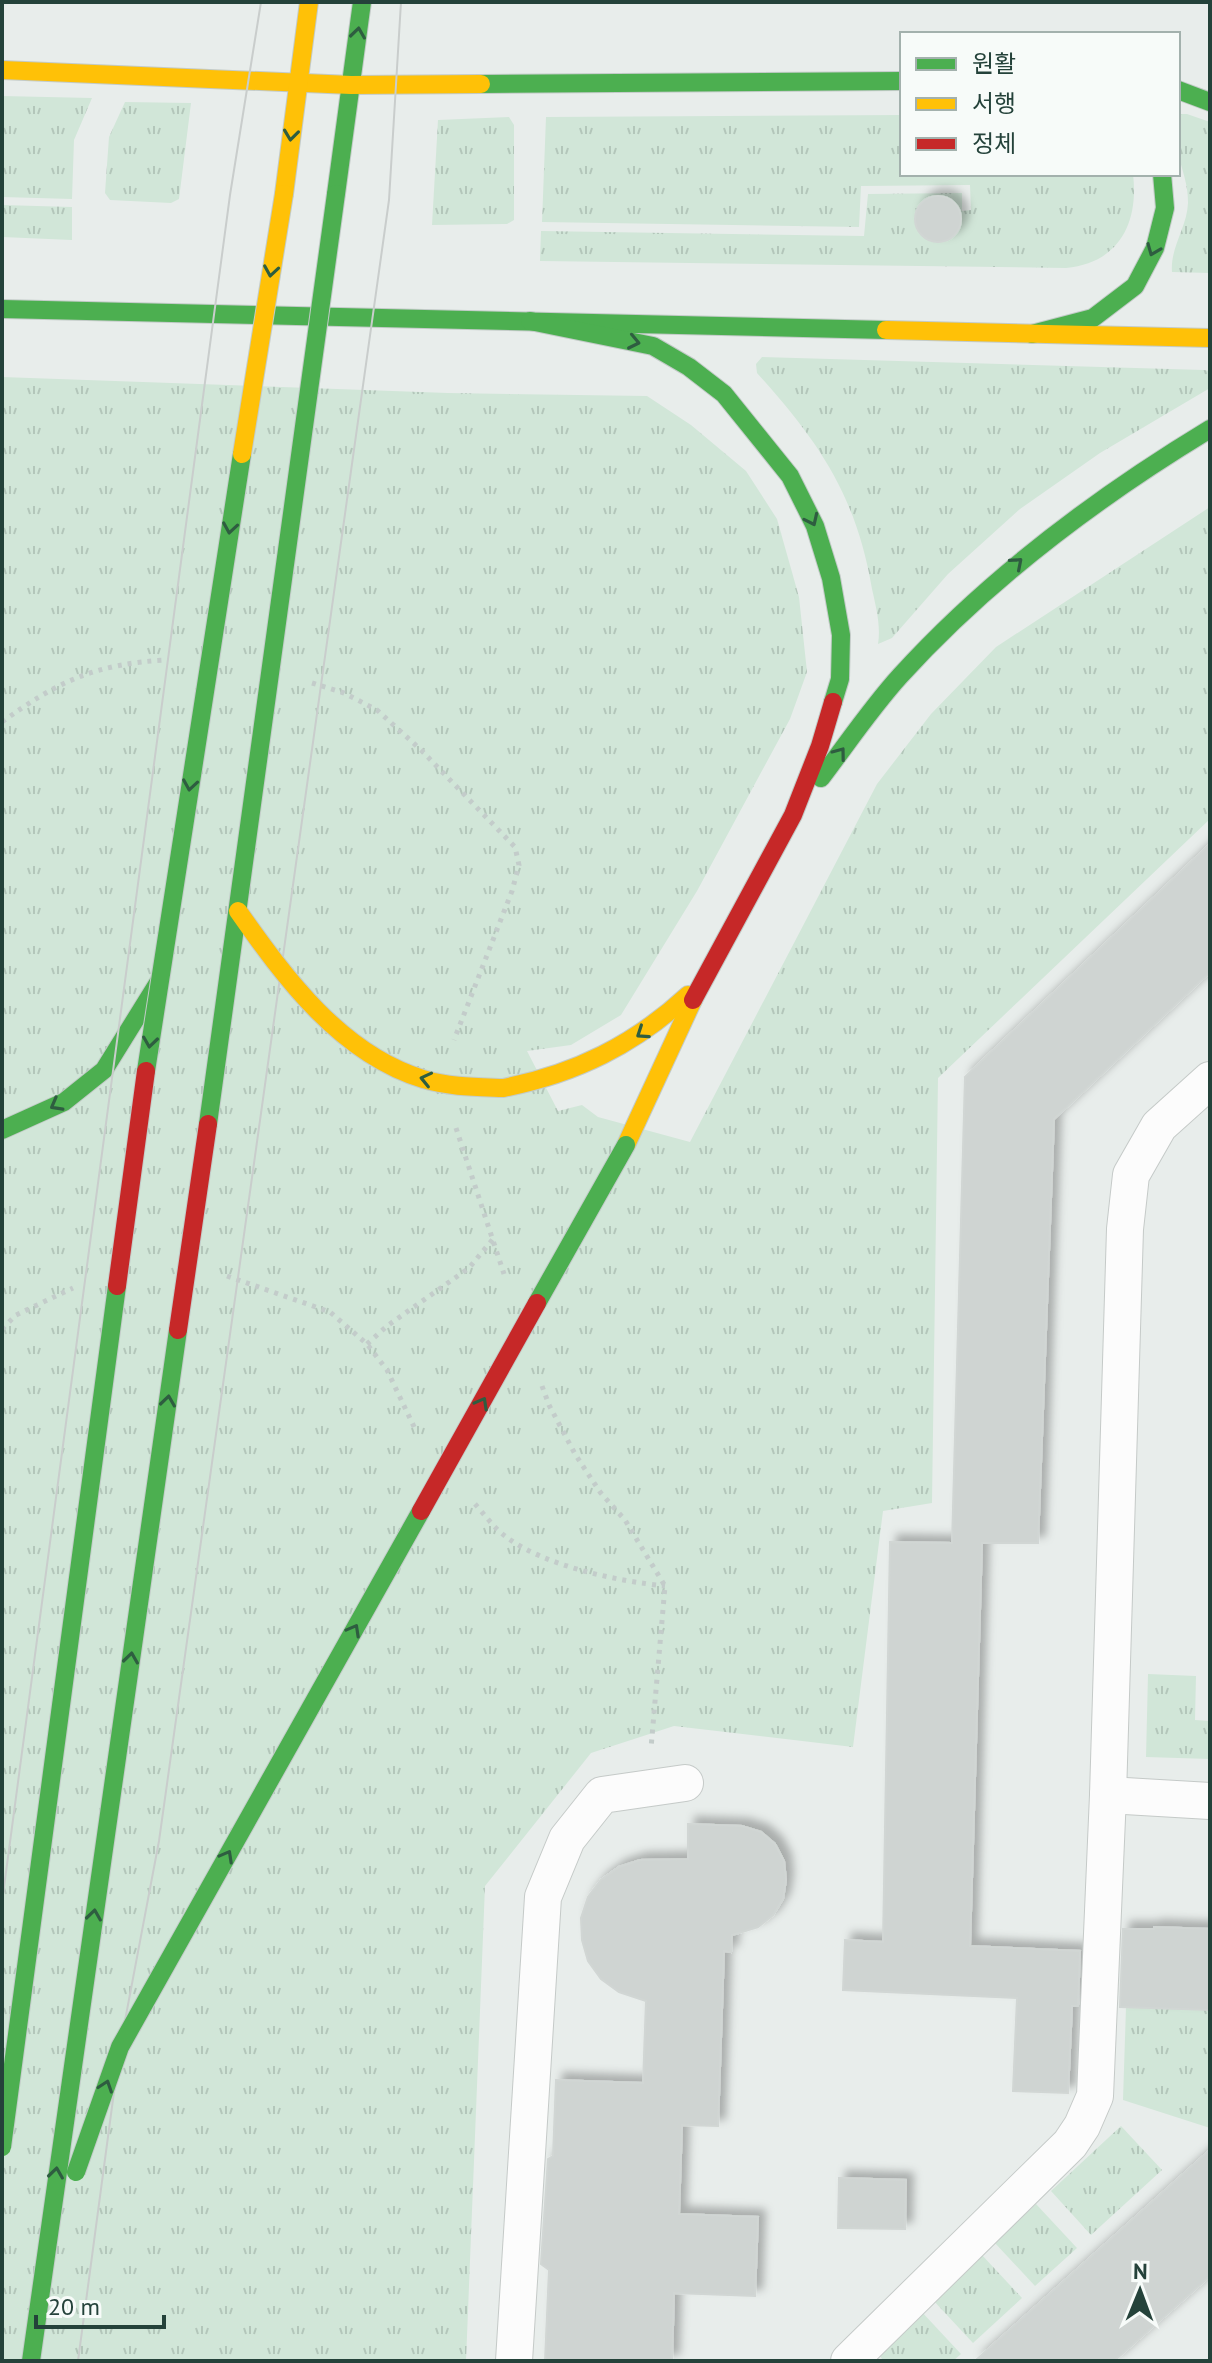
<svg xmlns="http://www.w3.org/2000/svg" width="1212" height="2363" font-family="'PT Sans','Noto Sans KR',sans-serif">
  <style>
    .grass { fill: url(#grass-tufts) }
    .building { fill: #cfd4d2; stroke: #d1d6d4; stroke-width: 2; filter: url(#shadow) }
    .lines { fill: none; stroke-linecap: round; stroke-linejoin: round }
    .street-casing { stroke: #c5cac8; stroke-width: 38 }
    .fast-casing { stroke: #c3cbc8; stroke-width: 20 }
    .slow-casing { stroke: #c3cbc8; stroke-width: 20 }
    .jam-casing { stroke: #c3cbc8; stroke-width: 20 }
    .path { stroke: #c3ccca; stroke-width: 5; stroke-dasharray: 4 6; stroke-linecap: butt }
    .street { stroke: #fcfcfc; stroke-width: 36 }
    .fast { stroke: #4caf50; stroke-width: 18 }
    .slow { stroke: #ffc107; stroke-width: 18 }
    .jam { stroke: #c62828; stroke-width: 18 }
    .tram { stroke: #c9cdcc; stroke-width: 2 }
    .fast-bridge-casing { stroke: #c3ccc9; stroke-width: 20; stroke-linecap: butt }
    .slow-bridge-casing { stroke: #c3ccc9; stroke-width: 20; stroke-linecap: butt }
    .jam-bridge-casing { stroke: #c3ccc9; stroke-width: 20; stroke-linecap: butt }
    .fast-bridge { stroke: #4caf50; stroke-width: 18 }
    .slow-bridge { stroke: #ffc107; stroke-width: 18 }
    .jam-bridge { stroke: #c62828; stroke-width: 18 }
    .oneway { stroke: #2e5d40 }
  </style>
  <defs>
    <pattern id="grass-tufts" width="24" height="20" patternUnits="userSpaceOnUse" patternTransform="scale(2)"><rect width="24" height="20" fill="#d1e6d8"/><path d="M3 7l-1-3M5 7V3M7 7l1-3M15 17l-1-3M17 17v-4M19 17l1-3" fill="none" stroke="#b3c6ba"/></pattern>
    <filter id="shadow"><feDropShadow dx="7" dy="-7" stdDeviation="4" flood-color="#0004"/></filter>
  </defs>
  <rect width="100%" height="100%" fill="#e8edeb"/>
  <!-- grass -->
  <g class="grass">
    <path d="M2 96 92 98 74 140 72 199 2 197Z"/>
    <path d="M125 102 191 103 179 199 171 203 110 200 105 193 109 137Z"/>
    <path d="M1178 114H1187L1210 122V273L1172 272C1170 247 1187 228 1188 203 1188 183 1182 171 1178 153 1176 141 1178 126 1178 114Z"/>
    <path d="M902 115V174H1133C1139 223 1119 263 1066 268L540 261 541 231 864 236 868 194 962 193V211L971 210 970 185 861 186 859 227 542 222 546 117Z"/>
    <path d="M509 117 514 125V220L507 224 432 225 438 120Z"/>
    <path d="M2 205 72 207V240L2 237Z"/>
    <path d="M762 357 1204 370 1210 371V388L1100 453 1020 509 948 574 892 638 878 644C881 626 876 607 872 589 856 495 819 442 757 373L756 364Z"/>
    <path d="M2 377 448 393 647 396 691 425 746 471 777 519 799 597 807 672 790 719 697 891 621 1015 571 1045 527 1051 558 1111 582 1105 598 1117 690 1142 877 784 931 714 996 647 1210 507V819L938 1078 932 1503 883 1511 853 1747 674 1726 591 1753 485 1886 466 2361H2Z"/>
    <path d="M1148 1674 1196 1676 1195 1720 1210 1721V1759L1146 1757Z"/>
    <path d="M1126 2007 1210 2010V2128L1123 2100Z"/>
    <path d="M1121 2126 1162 2170 1091 2235 1051 2191Z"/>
    <path d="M1036 2204 1077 2248 1035 2286 994 2242Z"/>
    <path d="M981 2254 1022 2298 973 2343 932 2299Z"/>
    <path d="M920 2310 961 2354 953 2361H884L875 2351Z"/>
  </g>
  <!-- building -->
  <g class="building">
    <circle cx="938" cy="219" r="23"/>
    <path d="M1210 844V972L1054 1119 1038 1543H982L970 1946 1080 1951 1078 2006H1072L1068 2093 1013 2091 1017 1998 843 1990 845 1940 883 1942 890 1542 952 1543 965 1077Z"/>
    <path d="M688 1824 742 1826 761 1832 775 1844 784 1861 786 1880 783 1899 773 1915 758 1927 732 1935 731 1952 724 1951 718 2126 682 2125 679 2214 758 2217 755 2296 674 2293 672 2361H545L549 2270 541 2264 548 2159 553 2156 556 2080 643 2083 646 2001 619 1992 601 1979 588 1961 582 1940 581 1918 588 1897 601 1880 619 1867 640 1860 688 1859Z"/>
    <path d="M1154 1927 1210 1929V2010L1120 2007 1123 1929H1154Z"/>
    <path d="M1210 2150V2276L1114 2361H975Z"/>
    <path d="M839 2178 906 2180 905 2229 838 2228Z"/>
  </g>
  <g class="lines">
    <defs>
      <g id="street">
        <path d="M1108 1795 1210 1801"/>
        <path d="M514 2361 543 1897 567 1839 602 1795 685 1783"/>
        <path d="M849 2361 1070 2144 1082 2126 1095 2096 1108 1795 1125 1229 1131 1175 1159 1126 1210 1080"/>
      </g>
      <g id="fast">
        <path d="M481 84 902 81"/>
        <path d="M1178 90 1210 102"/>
        <path d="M336 194 362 2"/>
        <path d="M2 309 886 330"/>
        <path d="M530 321 653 346 689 367 724 394 790 476 815 526 831 578 841 635 840 679 833 702"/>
        <path d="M1032 334 1093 318 1135 286 1155 248 1165 208 1162 174"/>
        <path d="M821 778C847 744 871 708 900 676 990 577 1096 498 1210 429"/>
        <path d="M2 1130 64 1102 104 1070 158 983"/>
      </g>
      <g id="slow">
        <path d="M2 70 351 85 481 84"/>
        <path d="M284 194 309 2"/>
        <path d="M886 330 1210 338"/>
        <path d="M503 1088C575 1074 634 1045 688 995"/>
        <path d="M626 1145 693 1000"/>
      </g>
      <path id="jam" d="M693 1000 793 815 820 746 833 702"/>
    </defs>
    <!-- street casing -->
    <use href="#street" class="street-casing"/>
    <!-- fast casing -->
    <use href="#fast" class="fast-casing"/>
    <!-- slow casing -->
    <use href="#slow" class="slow-casing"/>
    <!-- jam casing -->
    <use href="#jam" class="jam-casing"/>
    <!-- path -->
    <g class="path">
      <path d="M312 683 344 693 377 710 421 750 515 847 519 865 512 891 454 1040"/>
      <path d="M2 722C58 681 96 664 165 660"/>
      <path d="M456 1128 504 1274"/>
      <path d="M227 1276 330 1312 367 1344 387 1370 416 1431"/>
      <path d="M2 1329 16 1315 73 1288"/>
      <path d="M367 1344 387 1326 469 1268 493 1239"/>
      <path d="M542 1386 549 1405 575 1454 600 1492 625 1520 665 1586 651 1748"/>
      <path d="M475 1504C484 1514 494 1528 505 1536 544 1566 617 1581 665 1586"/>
    </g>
    <!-- street -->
    <use href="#street" class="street"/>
    <!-- fast -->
    <use href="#fast" class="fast"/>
    <!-- slow -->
    <use href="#slow" class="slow"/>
    <!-- jam -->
    <use href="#jam" class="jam"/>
    <!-- tram -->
    <g class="tram">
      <path d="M2 1902 230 195 261 2"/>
      <path d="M78 2361 120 2047 159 1841 389 200 401 2"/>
    </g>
    <defs>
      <g id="fast-bridge">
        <path d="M146 1071 242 454"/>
        <path d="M208 1124 336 194"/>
        <path d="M537 1303 626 1145"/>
        <path d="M2 2147 117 1286"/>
        <path d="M76 2172 120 2047 421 1511"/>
        <path d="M31 2361 178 1330"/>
      </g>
      <g id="slow-bridge">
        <path d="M242 454 284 194"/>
        <path d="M238 911C285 978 341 1054 423 1079 449 1087 476 1087 503 1088"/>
      </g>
      <g id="jam-bridge">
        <path d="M117 1286 146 1071"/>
        <path d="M178 1330 208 1124"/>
        <path d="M421 1511 537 1303"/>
      </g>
    </defs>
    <!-- fast-bridge casing -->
    <use href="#fast-bridge" class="fast-bridge-casing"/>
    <!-- slow-bridge casing -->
    <use href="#slow-bridge" class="slow-bridge-casing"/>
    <!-- jam-bridge casing -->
    <use href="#jam-bridge" class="jam-bridge-casing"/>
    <!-- fast-bridge -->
    <use href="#fast-bridge" class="fast-bridge"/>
    <!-- slow-bridge -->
    <use href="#slow-bridge" class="slow-bridge"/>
    <!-- jam-bridge -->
    <use href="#jam-bridge" class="jam-bridge"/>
  </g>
  <!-- one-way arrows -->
  <defs><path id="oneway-chevron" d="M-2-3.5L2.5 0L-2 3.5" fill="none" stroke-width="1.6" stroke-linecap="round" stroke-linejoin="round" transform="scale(2)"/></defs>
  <g class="oneway">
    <use href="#oneway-chevron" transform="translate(358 33) rotate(-82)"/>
    <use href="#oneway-chevron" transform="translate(291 135) rotate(97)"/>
    <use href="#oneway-chevron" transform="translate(1153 250) rotate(112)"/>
    <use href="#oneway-chevron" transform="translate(271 271) rotate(99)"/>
    <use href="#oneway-chevron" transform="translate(634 342) rotate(12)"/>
    <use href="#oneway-chevron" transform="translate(812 520) rotate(65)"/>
    <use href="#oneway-chevron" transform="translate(230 528) rotate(99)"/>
    <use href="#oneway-chevron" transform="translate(1017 563) rotate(-41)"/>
    <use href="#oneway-chevron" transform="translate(840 753) rotate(-53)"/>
    <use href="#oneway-chevron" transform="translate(190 785) rotate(99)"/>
    <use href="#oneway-chevron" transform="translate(642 1033) rotate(146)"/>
    <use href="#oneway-chevron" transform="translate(150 1042) rotate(98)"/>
    <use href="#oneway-chevron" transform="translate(426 1079) rotate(-167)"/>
    <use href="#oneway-chevron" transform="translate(56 1105) rotate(151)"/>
    <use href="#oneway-chevron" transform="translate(168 1401) rotate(-82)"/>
    <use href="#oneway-chevron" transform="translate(482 1403) rotate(-61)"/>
    <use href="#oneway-chevron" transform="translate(354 1630) rotate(-61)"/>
    <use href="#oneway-chevron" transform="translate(131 1658) rotate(-82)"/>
    <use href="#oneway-chevron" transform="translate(227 1856) rotate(-61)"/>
    <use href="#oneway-chevron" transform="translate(94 1915) rotate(-82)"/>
    <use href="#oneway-chevron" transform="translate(106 2086) rotate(-71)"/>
    <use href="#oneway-chevron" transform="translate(56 2173) rotate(-82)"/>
  </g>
  <!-- border -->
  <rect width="1212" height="2363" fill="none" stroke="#24423a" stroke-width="8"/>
  <!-- legend -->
  <rect x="900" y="32" width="280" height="144" fill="#f7fbf9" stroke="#a3b1ad" stroke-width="2"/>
  <rect x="916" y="58" width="40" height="12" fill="#4caf50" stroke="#a3b1ad" stroke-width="2"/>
  <text x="972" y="72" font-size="24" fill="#24423a">원활</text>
  <rect x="916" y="98" width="40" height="12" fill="#ffc107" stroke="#a3b1ad" stroke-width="2"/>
  <text x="972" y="112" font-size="24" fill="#24423a">서행</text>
  <rect x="916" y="138" width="40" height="12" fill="#c62828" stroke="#a3b1ad" stroke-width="2"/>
  <text x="972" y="152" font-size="24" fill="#24423a">정체</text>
  <!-- north arrow -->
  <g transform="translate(1140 2291) rotate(1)" stroke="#f7fbf9" stroke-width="6" paint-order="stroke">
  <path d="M0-6L14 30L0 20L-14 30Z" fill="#24423a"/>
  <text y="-12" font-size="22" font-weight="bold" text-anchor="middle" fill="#24423a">N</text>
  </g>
  <!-- scale -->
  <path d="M36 2315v12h128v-12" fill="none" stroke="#24423a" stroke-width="4"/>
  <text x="48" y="2315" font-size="24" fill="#24423a" stroke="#f7fbf9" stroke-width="6" paint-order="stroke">20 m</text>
</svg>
